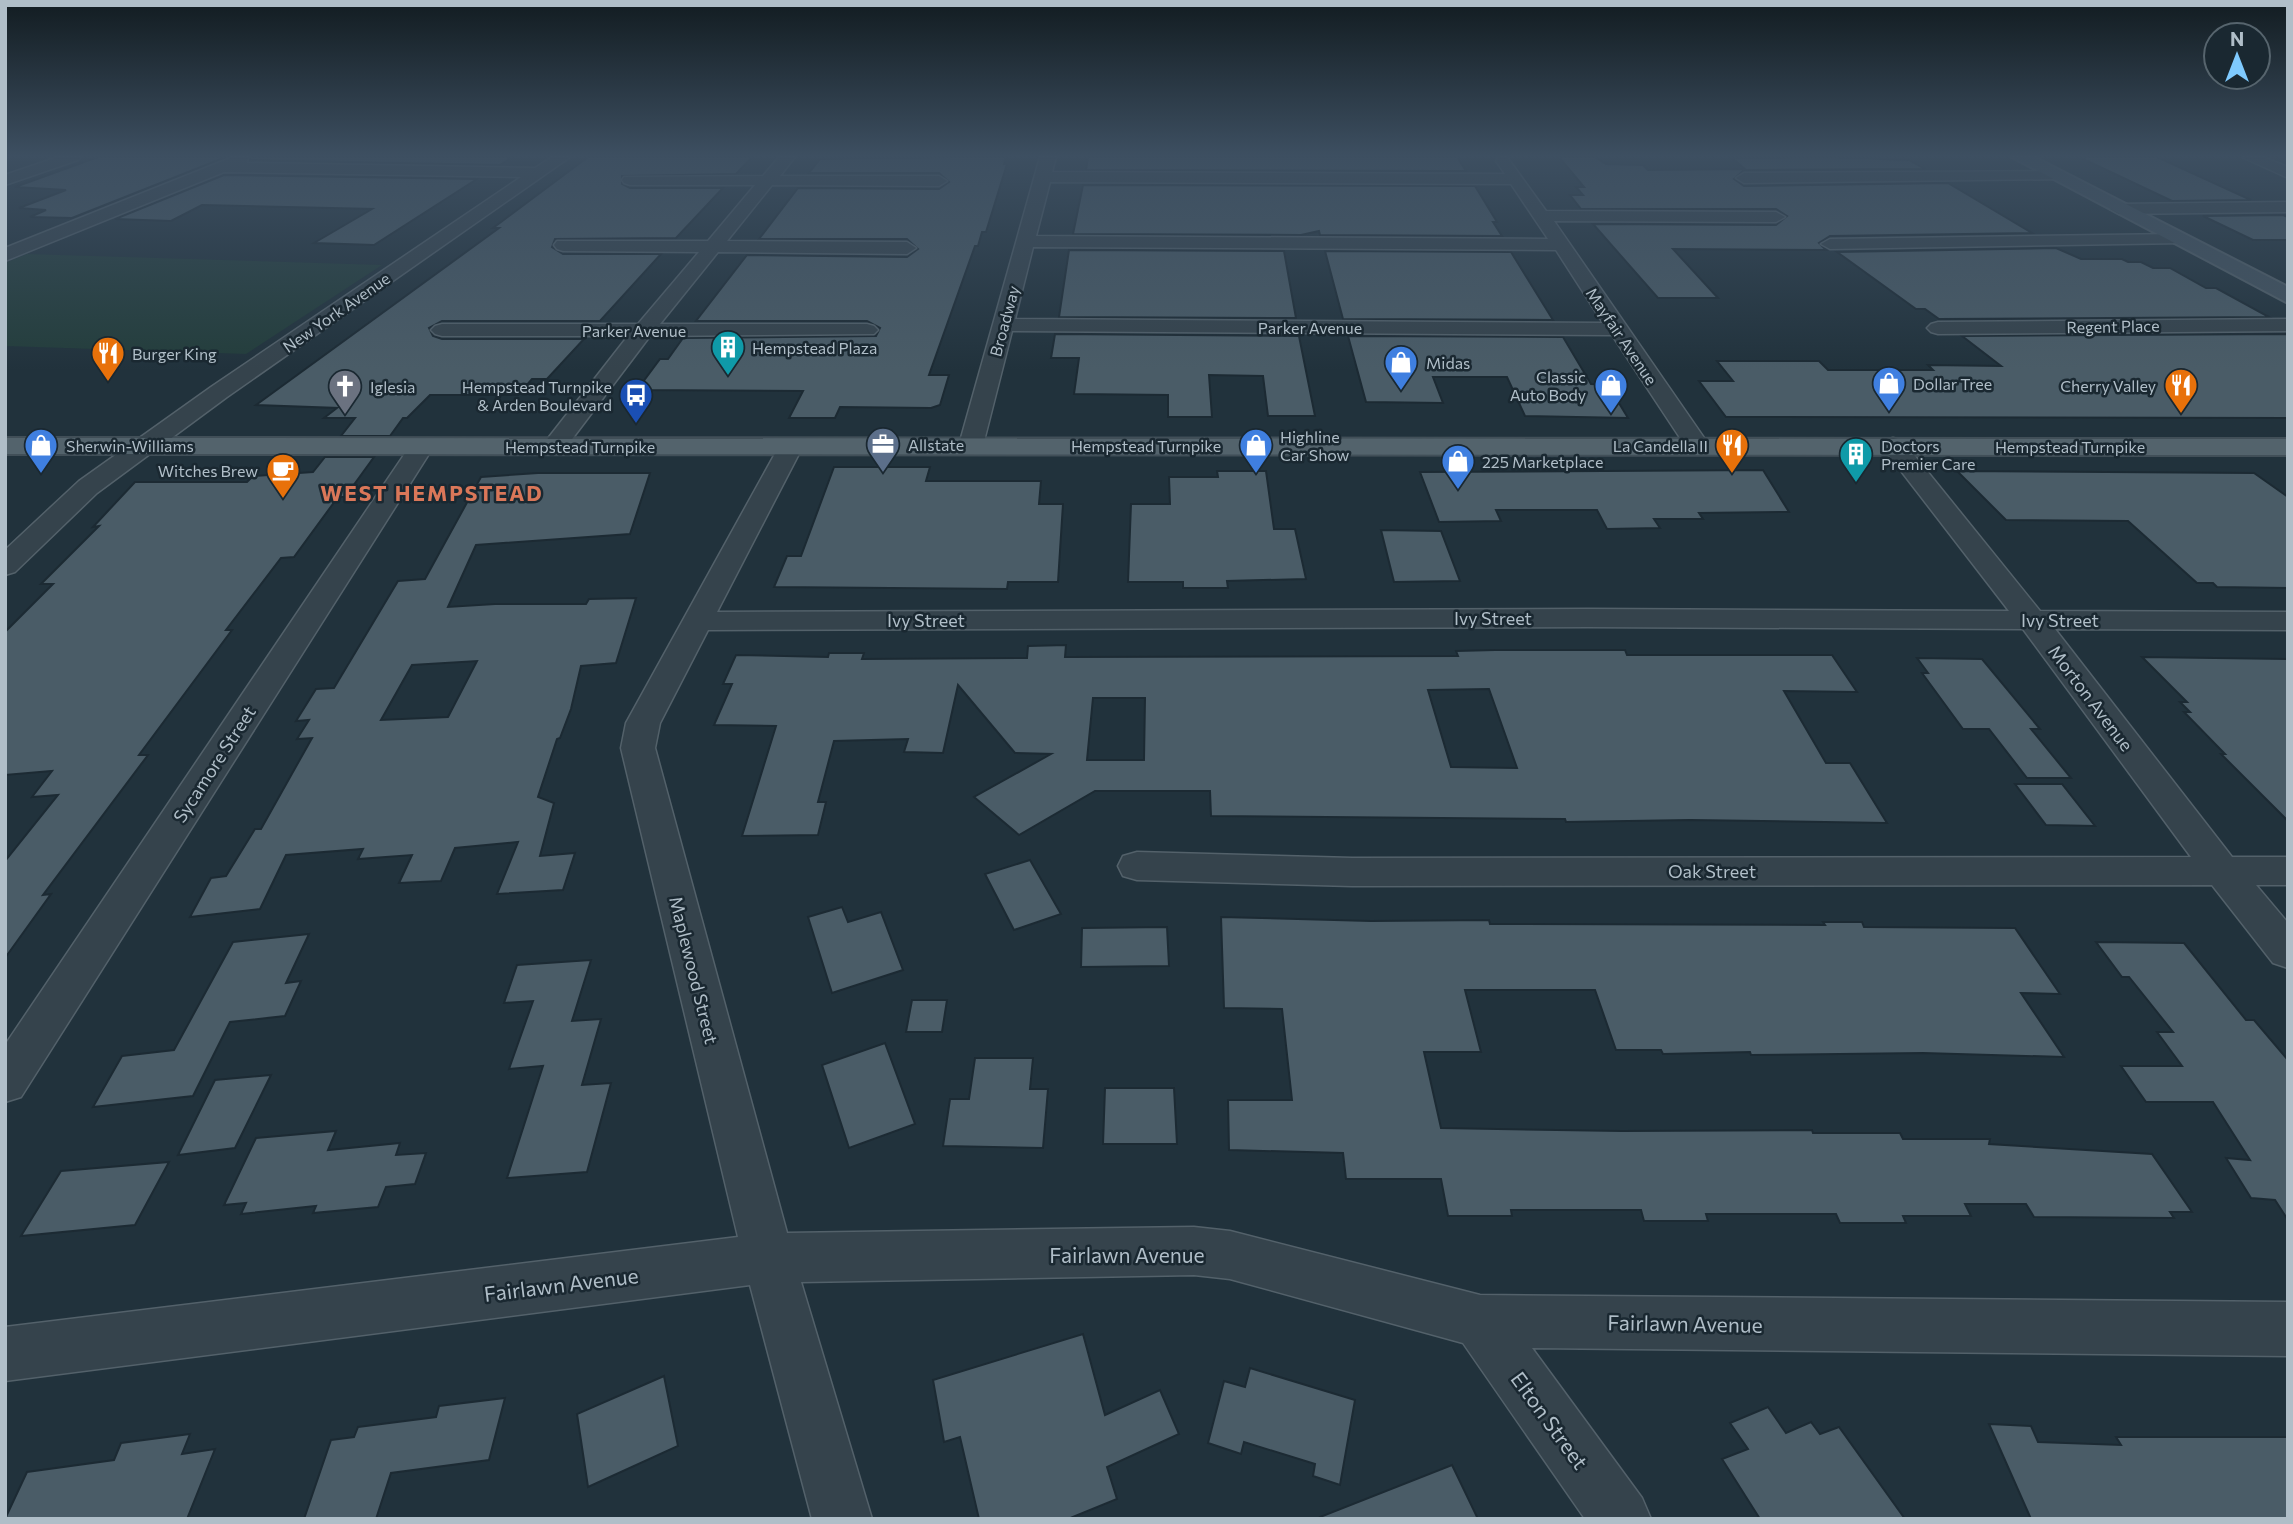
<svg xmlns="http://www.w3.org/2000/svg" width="2293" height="1524" font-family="Commissioner,sans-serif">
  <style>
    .green { fill: #233d3b }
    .building { fill: #4a5c67; stroke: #1c2a33; stroke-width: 2; fill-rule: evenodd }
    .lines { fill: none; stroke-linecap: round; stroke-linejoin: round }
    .street-casing { stroke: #53616a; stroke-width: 3 }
    .secondary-casing { stroke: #53616a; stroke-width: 4 }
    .primary-casing { stroke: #414f58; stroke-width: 4 }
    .street { fill: #35434c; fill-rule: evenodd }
    .secondary { fill: #43535f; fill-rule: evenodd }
    .primary { fill: #53636c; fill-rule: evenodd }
    .labels { text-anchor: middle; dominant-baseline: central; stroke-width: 5; stroke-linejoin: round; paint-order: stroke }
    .far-street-label { font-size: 16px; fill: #b0bec8; stroke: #1a2831 }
    .far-poi-label { font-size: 16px; fill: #b0bec8; stroke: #1a2831; text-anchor: start }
    .street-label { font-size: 18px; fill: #b0bec8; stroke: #1a2831 }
    .far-district-label { font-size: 21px; font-weight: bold; letter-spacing: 2px; fill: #da7759; stroke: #1a2831 }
    .near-street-label { font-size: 21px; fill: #b0bec8; stroke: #1a2831 }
  </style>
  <rect width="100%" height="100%" fill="#21323c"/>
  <!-- green -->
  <path class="green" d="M27 254 382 265 246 354 5 346V263Z"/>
  <!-- building -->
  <g class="building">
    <path d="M98 157H226L72 218 30 217 46 210 19 208 66 190 15 187Z"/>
    <path d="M250 157H512L500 165 250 160Z"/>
    <path d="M588 157H752L736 174 622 176V184L630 188H723L676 238 555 239 552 247 563 254H661L600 321H442L429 328 433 336 442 339H584L547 379H532L518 395H430L407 418H403L390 436H341L355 418H324L337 408 256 405 499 228H493Z"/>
    <path d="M953 157H1006L1004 164H1007L986 232H982L978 246H975L929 375H949L940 405 931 408 840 407 835 418H789L803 391 637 390 660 359H668L683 338 876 336 880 328 867 321H696L747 255 907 257 918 249 907 239H759L798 188 939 189 949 182 939 173H809L820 159Z"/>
    <path d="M1088 157H1457L1466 171 1086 170Z"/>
    <path d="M1559 157H1595L1606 164 1643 165 1648 170 1745 169 1732 158 1828 157 1909 160 1925 169 1744 170 1734 179 1744 186 1948 183 2032 233 1830 236 1819 243 1826 250 1673 249 1718 298H1658L1593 224 1776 225 1787 216 1776 209H1581L1570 195H1583L1576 187H1584Z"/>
    <path d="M2079 157H2157L2251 200 2172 201Z"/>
    <path d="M224 175 477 179 374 245 314 243 372 209 202 205 171 221 115 219Z"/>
    <path d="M1083 185 1475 186 1497 222H1493L1502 236 1320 235 1319 231 1301 235 1073 234Z"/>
    <path d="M2283 215 2288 217V240H2253L2203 216Z"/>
    <path d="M2056 248 2081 259H2122L2128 262H2141L2153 268H2170L2206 288H2216L2269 317 1939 319 1925 309H1916L1837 252Z"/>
    <path d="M1069 250 1284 251 1296 318 1059 317Z"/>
    <path d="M1325 251 1511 252 1553 320 1343 319Z"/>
    <path d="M1055 334 1299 336 1315 416H1268L1263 376 1209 375 1212 417H1168V395L1074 394 1079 358H1051Z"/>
    <path d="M2288 334V418L1726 417 1699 381H1733L1717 361H1819L1828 370H1933L1928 365 2001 366 1962 336Z"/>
    <path d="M1348 336 1563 337 1591 384 1608 385 1628 418 1525 416 1507 377H1433L1443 403 1366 402Z"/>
    <path d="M325 457H374L345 497H338L294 557 281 558 226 630H232L139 755H148L43 895 51 894 5 958V861L58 795 32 797 52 771 5 775V632L53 584H41L99 526 93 527 135 482H247L253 476 313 472Z"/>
    <path d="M834 467H930L926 481H1041L1039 504H1063L1058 582H1008L1007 589 774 587 787 556H801Z"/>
    <path d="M1763 470 1789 512 1699 513 1703 519H1654L1660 528 1607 529 1597 510H1496L1501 521 1439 522 1420 472Z"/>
    <path d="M1217 471H1266L1274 529H1295L1306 579 1227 581 1228 588H1183V582H1128L1131 504H1170L1169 477H1218Z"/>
    <path d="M1957 471 2254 473 2288 497V588L2217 587 2213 583H2197L2128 521 2006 520Z"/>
    <path d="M538 473H650L630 534 476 545 448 607 495 604H586L589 599 636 598 616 663 581 666 571 709 560 738 557 739 538 797 554 803 540 856 575 853 563 890 497 894 518 842 455 848 441 881 399 883 412 855 358 859 363 849 286 855 260 909 190 917 211 878 226 876 255 829H261L312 738 297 739 309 720 296 721 316 689 334 688 398 581 425 579 481 477ZM477 661 448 717 381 720 412 665Z"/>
    <path d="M1381 530 1441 531 1460 581 1394 582Z"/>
    <path d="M1066 645 1065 657 1458 656 1456 651 1495 650H1625L1627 655H1832L1857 692 1784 691 1826 763H1850L1887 823 1690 820 1566 822 1565 819 1211 816 1210 791H1095L1019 835 974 797 1051 754 1015 753 958 685 943 753 904 752 908 739 834 741 818 802H826L818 835 742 836 776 726 714 725 732 684H723L736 655 828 657 829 653H864L862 659 1027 658 1028 646ZM1489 689 1517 768 1451 767 1428 690ZM1093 698H1145L1144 760H1087Z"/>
    <path d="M2142 657 2288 659V821L2221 754H2225L2184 712H2190L2180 702H2187Z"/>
    <path d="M1917 658 1982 659 2040 729H2031L2071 778H2027L1989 729H1963L1922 673H1928Z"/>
    <path d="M2015 784H2062L2095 826 2046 825Z"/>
    <path d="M1030 860 1061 914 1014 930 985 874Z"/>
    <path d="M842 907 848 922 881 912 903 970 832 993 808 917Z"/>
    <path d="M1221 917 1371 921 1489 920 1490 924 1825 925 1823 922H1862L1864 927 2015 928 2060 994 2021 993 2064 1057 1923 1053 1751 1055 1750 1052 1663 1054 1661 1050H1616L1595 990H1465L1481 1052H1424L1441 1128 1622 1131 1812 1130 1813 1133H1900L1903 1139H1990L1989 1144 2152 1154 2192 1212H2170L2174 1218 2034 1217 2026 1204H1965L1971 1216H1903L1906 1223H1840L1836 1214H1706L1708 1221H1644L1641 1210H1511L1512 1216H1448L1441 1179H1346L1343 1153 1229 1150 1228 1100H1292L1282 1009 1224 1008Z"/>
    <path d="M1167 927 1169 966 1081 967 1082 928Z"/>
    <path d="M309 934 286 983 301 981 285 1016 230 1022 193 1096 93 1107 122 1056 174 1050 233 942Z"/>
    <path d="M2096 942 2184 943 2246 1020H2254L2288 1060V1220L2275 1200 2251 1198 2226 1158 2250 1160 2213 1102H2146L2121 1066H2182L2157 1032H2173L2129 977H2122Z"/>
    <path d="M591 960 572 1021 601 1019 582 1085 611 1083 587 1172 507 1178 543 1066 509 1069 533 1001 504 1003 517 965Z"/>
    <path d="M912 1000H947L942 1032H906Z"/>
    <path d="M885 1043 915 1124 849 1148 822 1065Z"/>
    <path d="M975 1058H1033L1030 1089H1048L1043 1148 943 1146 950 1099H969Z"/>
    <path d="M271 1075 235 1148 178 1155 215 1080Z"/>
    <path d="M1105 1088H1174L1177 1144H1103Z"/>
    <path d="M336 1131 328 1150 400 1143 396 1155 426 1153 415 1184 386 1187 378 1207 313 1213 316 1206 241 1214 246 1203 224 1205 256 1138Z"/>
    <path d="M169 1162 135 1225 21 1236 61 1171Z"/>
    <path d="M1083 1334 1105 1415 1160 1390 1179 1434 1107 1467 1117 1499 1068 1519H979L960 1437 944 1442 933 1380Z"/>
    <path d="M1250 1368 1355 1400 1340 1485 1313 1476 1315 1464 1244 1442 1241 1454 1208 1443 1224 1381 1245 1387Z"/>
    <path d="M664 1376 678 1446 588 1487 577 1414Z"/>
    <path d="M505 1398 489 1460 391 1473 376 1519H304L331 1440 354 1437 358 1427 436 1417 439 1406Z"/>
    <path d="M1768 1407 1786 1433 1811 1422 1820 1434 1839 1427 1905 1519H1760L1722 1459 1748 1449 1730 1423Z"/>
    <path d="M1989 1424 2031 1426 2038 1442 2121 1445 2116 1437H2288V1519H2031Z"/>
    <path d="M190 1434 182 1454 215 1449 187 1519H5L27 1472 114 1460 121 1443Z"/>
    <path d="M1452 1465 1478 1519H1321L1320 1517Z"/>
  </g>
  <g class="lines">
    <defs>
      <g id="street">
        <path d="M58 157H81L78 160 5 185V175Z"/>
        <path d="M233 157H248L247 163 535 168 552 157H570L227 397 97 493 15 572 5 575V550L79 481 211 387 521 177 224 172 5 261V248Z"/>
        <path d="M779 157H795L780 176H939L947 181 939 186 772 185 727 241 907 242 916 248 907 254 718 252 660 324H867L874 326 878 330 874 334 650 336 563 451 554 453 545 451 542 446 628 336H442L435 334 431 330 435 326 442 324H638L699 252 563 251 557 249 554 245 557 241H708L755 185H630L624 183 622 180 624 177 763 176Z"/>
        <path d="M1040 157H1056L1052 172 1505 174 1496 161 1498 158 1507 157 1546 211 1776 212 1785 217 1776 222 1554 221 1709 445 1706 450 1697 452 1688 450 1612 335 1012 331 983 445 980 450 971 452 962 450 959 445ZM1050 182 1511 184 1548 239 1036 236ZM1033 247 1556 250 1603 323 1015 319Z"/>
        <path d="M2242 157H2263L2288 167V178Z"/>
        <path d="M2057 171 2065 176 2063 179 1744 183 1736 178 1744 173Z"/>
        <path d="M2288 202V212L2119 214 2110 209 2119 204Z"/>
        <path d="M2177 234 2183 235 2186 239 2183 243 1830 249 1821 244 1830 239Z"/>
        <path d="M2288 319V331L1938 334 1931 332 1927 328 1931 324 1938 322Z"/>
        <path d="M1893 438 1902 440 2040 611 2288 612V630L2055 629 2232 857H2288V885H2256L2288 923V968L2273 963 2212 885 1352 886 1137 880 1123 876 1118 866 1123 856 1137 852 1352 858 2191 857 2023 629 1588 627 708 630 660 723 655 748 787 1233 1194 1227 1230 1231 1480 1295 2288 1302V1356L1532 1348 1642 1498 1651 1519H1585L1463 1343 1230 1279 1194 1275 801 1282 872 1519H812L750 1285 5 1381V1327L738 1237 621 748 626 723 782 441 791 439 800 441 803 446 717 612 1588 609 2009 611 1881 445 1884 440Z"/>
        <path d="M422 439 431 441 434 446 21 1097 5 1102V1045L410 446 413 441Z"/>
      </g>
      <path id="secondary" d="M2012 157H2034L2288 287V303Z"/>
      <path id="primary" d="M5 438 2288 439V455L5 454Z"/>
    </defs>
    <!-- street casing -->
    <use href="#street" class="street-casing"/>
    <!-- secondary casing -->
    <use href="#secondary" class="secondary-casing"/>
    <!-- primary casing -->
    <use href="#primary" class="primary-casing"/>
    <!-- street -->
    <use href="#street" class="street"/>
    <!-- secondary -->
    <use href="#secondary" class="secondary"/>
    <!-- primary -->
    <use href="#primary" class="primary"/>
  </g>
  <!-- sky -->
  <linearGradient id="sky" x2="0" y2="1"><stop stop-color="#121c21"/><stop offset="0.42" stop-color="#3d4f61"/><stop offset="1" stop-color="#3d4f61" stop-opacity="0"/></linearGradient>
  <rect width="2293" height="370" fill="url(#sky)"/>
  <!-- icons -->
  <defs>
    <symbol id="building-pin" viewBox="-11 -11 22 30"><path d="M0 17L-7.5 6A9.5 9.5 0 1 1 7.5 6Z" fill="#0f9aa8" stroke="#1a2831"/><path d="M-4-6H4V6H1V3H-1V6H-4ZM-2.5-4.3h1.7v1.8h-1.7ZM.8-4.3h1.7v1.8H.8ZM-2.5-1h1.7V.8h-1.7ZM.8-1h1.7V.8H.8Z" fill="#fff"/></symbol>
    <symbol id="restaurant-pin" viewBox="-11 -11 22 30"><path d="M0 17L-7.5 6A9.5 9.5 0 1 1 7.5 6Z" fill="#e8710a" stroke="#1a2831"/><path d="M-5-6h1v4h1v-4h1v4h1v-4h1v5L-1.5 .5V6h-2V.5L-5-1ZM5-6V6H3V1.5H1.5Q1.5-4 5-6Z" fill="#fff"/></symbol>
    <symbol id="shop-pin" viewBox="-11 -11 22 30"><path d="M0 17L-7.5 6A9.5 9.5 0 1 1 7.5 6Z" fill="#3f7fe0" stroke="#1a2831"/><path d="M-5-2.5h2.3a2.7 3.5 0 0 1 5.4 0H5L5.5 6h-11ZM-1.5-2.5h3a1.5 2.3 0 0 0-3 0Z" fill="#fff"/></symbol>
    <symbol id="church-pin" viewBox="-11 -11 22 30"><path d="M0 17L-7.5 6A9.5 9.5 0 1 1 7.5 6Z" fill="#6b7280" stroke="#1a2831"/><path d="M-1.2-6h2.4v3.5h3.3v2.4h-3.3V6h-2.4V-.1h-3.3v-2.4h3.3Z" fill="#fff"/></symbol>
    <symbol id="bus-pin" viewBox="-11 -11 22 30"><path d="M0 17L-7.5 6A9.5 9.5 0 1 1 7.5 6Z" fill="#1a4fb4" stroke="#1a2831"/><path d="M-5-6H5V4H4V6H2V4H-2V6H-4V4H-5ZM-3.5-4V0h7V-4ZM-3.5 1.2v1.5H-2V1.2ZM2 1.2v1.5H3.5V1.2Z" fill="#fff"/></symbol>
    <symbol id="office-pin" viewBox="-11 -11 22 30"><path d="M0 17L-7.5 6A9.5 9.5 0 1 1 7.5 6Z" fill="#5c6f8a" stroke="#1a2831"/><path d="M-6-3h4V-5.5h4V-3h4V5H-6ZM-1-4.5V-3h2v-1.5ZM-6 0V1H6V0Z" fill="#fff"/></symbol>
    <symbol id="cafe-pin" viewBox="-11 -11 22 30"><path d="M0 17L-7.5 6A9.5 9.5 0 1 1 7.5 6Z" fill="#e8710a" stroke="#1a2831"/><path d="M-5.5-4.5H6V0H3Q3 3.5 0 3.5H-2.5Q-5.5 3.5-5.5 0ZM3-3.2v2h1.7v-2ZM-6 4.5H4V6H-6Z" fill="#fff"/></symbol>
  </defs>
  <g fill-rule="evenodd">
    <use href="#building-pin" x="709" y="328" width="38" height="52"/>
    <use href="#restaurant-pin" x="89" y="334" width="38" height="52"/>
    <use href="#shop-pin" x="1382" y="343" width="38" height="52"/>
    <use href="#shop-pin" x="1870" y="364" width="38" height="52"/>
    <use href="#shop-pin" x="1592" y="366" width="38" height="52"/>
    <use href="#restaurant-pin" x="2162" y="366" width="38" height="52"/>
    <use href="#church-pin" x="326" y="367" width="38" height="52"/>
    <use href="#bus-pin" x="617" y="376" width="38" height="52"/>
    <use href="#office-pin" x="864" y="425" width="38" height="52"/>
    <use href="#shop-pin" x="22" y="426" width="38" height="52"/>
    <use href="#shop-pin" x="1237" y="426" width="38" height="52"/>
    <use href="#restaurant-pin" x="1713" y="426" width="38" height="52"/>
    <use href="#building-pin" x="1837" y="435" width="38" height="52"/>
    <use href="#shop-pin" x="1439" y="442" width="38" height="52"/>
    <use href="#cafe-pin" x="264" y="451" width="38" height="52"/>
  </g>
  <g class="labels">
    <!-- far-street labels -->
    <g class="far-street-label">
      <text transform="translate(336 312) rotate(-35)">New York Avenue</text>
      <text transform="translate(1004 321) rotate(-75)">Broadway</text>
      <text transform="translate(2113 326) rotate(-1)">Regent Place</text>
      <text x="1310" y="327">Parker Avenue</text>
      <text x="634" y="330">Parker Avenue</text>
      <text transform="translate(1622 336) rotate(56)">Mayfair Avenue</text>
      <text x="1146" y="445">Hempstead Turnpike</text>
      <text x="580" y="446">Hempstead Turnpike</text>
      <text x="2070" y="446">Hempstead Turnpike</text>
    </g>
    <!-- far-poi labels -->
    <g class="far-poi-label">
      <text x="752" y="347">Hempstead Plaza</text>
      <text x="132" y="353">Burger King</text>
      <text x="1426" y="362">Midas</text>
      <text x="1586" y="376" text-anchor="end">Classic<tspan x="1586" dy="18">Auto Body</tspan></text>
      <text x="1913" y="383">Dollar Tree</text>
      <text x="2156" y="385" text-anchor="end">Cherry Valley</text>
      <text x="370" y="386">Iglesia</text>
      <text x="612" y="386" text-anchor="end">Hempstead Turnpike<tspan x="612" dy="18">&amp; Arden Boulevard</tspan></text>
      <text x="1280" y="436">Highline<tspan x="1280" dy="18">Car Show</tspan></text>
      <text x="908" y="444">Allstate</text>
      <text x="66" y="445">Sherwin-Williams</text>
      <text x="1708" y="445" text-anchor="end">La Candella II</text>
      <text x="1881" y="445">Doctors<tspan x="1881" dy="18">Premier Care</tspan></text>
      <text x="1482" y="461">225 Marketplace</text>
      <text x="258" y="470" text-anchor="end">Witches Brew</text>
    </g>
    <!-- street labels -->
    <g class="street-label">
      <text x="1493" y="618">Ivy Street</text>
      <text x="926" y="620">Ivy Street</text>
      <text x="2060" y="620">Ivy Street</text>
      <text transform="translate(2091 698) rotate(53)">Morton Avenue</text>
      <text transform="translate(214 764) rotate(-57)">Sycamore Street</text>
      <text x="1712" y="871">Oak Street</text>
      <text transform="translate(694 970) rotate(76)">Maplewood Street</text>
    </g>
    <!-- far-district labels -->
    <g class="far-district-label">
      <text x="432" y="492">WEST HEMPSTEAD</text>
    </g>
    <!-- near-street labels -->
    <g class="near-street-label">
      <text x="1127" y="1254">Fairlawn Avenue</text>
      <text transform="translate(561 1284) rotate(-7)">Fairlawn Avenue</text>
      <text transform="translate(1685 1323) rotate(1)">Fairlawn Avenue</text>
      <text transform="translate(1550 1420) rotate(54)">Elton Street</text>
    </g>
  </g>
  <!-- border -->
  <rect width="2293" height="1524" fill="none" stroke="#b0bec8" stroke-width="14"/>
  <!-- north arrow -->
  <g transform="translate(2237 56)"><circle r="33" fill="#1a2831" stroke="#56646d" stroke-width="2"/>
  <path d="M0-5L12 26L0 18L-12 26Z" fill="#7fcafe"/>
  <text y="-10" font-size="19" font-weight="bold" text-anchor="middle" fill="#b0bec8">N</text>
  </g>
</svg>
